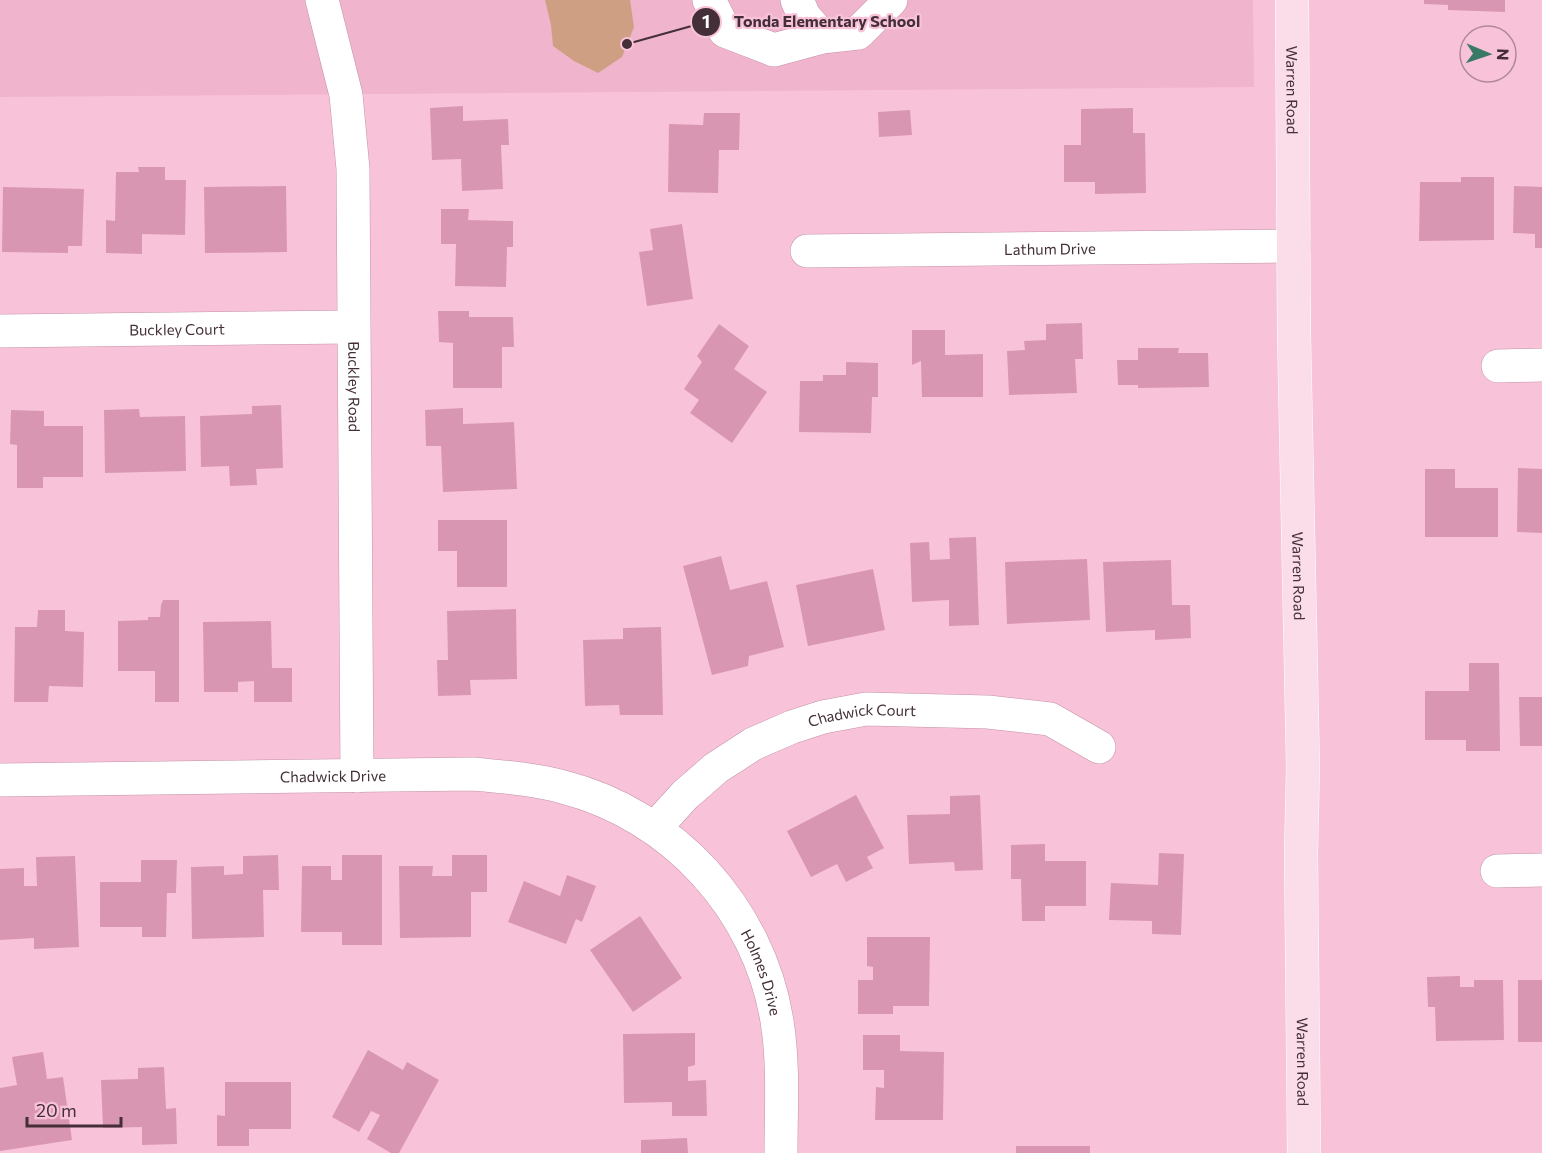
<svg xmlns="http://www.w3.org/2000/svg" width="1542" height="1153" font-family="Commissioner,sans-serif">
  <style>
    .built { fill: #f0b4cd }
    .green { fill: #cf9f83 }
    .building { fill: #d996b3 }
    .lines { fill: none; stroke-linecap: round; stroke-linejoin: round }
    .minor-casing { stroke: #c392a7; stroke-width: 34 }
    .major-casing { stroke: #fff; stroke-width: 34 }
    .minor { stroke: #fff; stroke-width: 33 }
    .major { stroke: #fadde9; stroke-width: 33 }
    .labels { text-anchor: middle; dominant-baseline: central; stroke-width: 4.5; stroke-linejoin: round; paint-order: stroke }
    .street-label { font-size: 15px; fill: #442f38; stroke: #f8c3d9 }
    .leader { fill: none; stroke: #442f38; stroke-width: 2 }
    .callout-dot { fill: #442f38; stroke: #f8c3d9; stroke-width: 2 }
    .mark-label { font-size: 18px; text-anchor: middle; font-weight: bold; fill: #fff }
    .callout-label { font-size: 16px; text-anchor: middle; font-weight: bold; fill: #442f38; stroke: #f8c3d9; stroke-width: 4.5; stroke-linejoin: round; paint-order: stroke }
  </style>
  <rect width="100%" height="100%" fill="#f8c3d9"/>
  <!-- built -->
  <path class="built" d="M0 0H1253L1254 87 0 97Z"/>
  <!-- green -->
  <path class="green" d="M545 0H630L634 27 622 57 598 73 574 61 553 46 551 25Z"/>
  <!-- building -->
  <g class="building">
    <path d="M1424 0H1505V12L1448 10V5L1424 4Z"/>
    <path d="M463 106V121L508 119 509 145H501L503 189 462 191 461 159 432 160 430 108Z"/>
    <path d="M1133 108V133H1145L1146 193 1095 194V182H1064V145H1081V109Z"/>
    <path d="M910 110 912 135 879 137 878 112Z"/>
    <path d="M704 113H740L739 150H719L718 193 668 192 669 124 703 125Z"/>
    <path d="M138 167H165V180H186L185 235 142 234V254L106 253V220L115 221 116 172H139Z"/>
    <path d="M1461 177H1494V240L1419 241 1420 182H1461Z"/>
    <path d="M286 186 287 252 205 253 204 187Z"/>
    <path d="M1514 186 1542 187V248H1535V234L1513 233Z"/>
    <path d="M3 187 84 189 82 246H68V253L2 252Z"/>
    <path d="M441 209H469L468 220 513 221V247H507L506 287 455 286 456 244H441Z"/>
    <path d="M682 224 693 299 647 306 639 252 653 250 650 229Z"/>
    <path d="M438 311H469V317H513L514 347H502V388H453V343L439 342Z"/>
    <path d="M1082 323 1083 359H1075L1077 393 1009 395 1007 351 1025 350 1024 341 1046 340V324Z"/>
    <path d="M719 324 749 346 734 369 767 392 732 443 690 413 699 400 684 389 702 362 697 356Z"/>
    <path d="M912 330H945V355L983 354V397H922L921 361 912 365Z"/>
    <path d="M1138 348H1179L1178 353H1208L1209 387 1138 388V385H1118L1117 360H1138Z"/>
    <path d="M846 362 878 363V397H872L871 433 799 432 800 381H823V375H846Z"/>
    <path d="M281 405 283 468 256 469 257 485 230 486 229 466 201 467 200 416 252 414V406Z"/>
    <path d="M463 408V424L514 422 517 489 443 492 441 446H426L425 410Z"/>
    <path d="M139 409 140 417 185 416 186 471 105 473 104 410Z"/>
    <path d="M11 410 44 411V426H83V477H43V488H17V445L10 444Z"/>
    <path d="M1518 468 1542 469V533L1517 532Z"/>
    <path d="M1425 469H1455V488H1498V537H1425Z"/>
    <path d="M438 520H507V587H457V551H438Z"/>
    <path d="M976 537 979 625 949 626V600L912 602 910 543 929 542 930 560 950 559 949 538Z"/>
    <path d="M721 556 730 590 767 581 784 647 749 656 748 666 712 675 683 566Z"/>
    <path d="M1087 559 1090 620 1007 624 1005 562Z"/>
    <path d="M1171 560 1172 605H1190L1191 638 1155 640V630L1106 632 1103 562Z"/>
    <path d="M873 569 885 630 808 646 796 585Z"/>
    <path d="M163 600H179V702H155V671H118V621L148 620V617H160L161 605Z"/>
    <path d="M516 609 517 679 470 680 471 695 438 696 437 660H448L447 611Z"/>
    <path d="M38 610H65V631L84 632 83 687 49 686 48 702H14L15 627H37Z"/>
    <path d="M271 621 272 668H292V702H254V681L238 682V692H204L203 622Z"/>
    <path d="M661 627 663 715H620L619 705 585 706 583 640 623 639V628Z"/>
    <path d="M1469 663H1499L1500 751H1466V740H1425V691H1469Z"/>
    <path d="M1519 697H1542V746H1520Z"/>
    <path d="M856 795 884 848 867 857 873 868 846 882 837 864 811 877 787 831Z"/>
    <path d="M980 795 983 870 955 871 954 862 909 864 907 815 950 814V796Z"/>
    <path d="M1045 844V861H1086V906H1045V921H1022L1021 879H1011V845Z"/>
    <path d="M1159 853 1184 854 1181 935 1152 934V921L1109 920 1111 883 1158 885Z"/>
    <path d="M278 855 279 890H263L264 937 192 939 191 867 224 866V875L243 874V856Z"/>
    <path d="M342 855H382V945H342V932H301L302 866H331V880H342Z"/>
    <path d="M452 855H487V892H471V937L400 938 399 866H433L432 876H452Z"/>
    <path d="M75 856 79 947 34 949V938L0 940V869L24 868V886H37L36 857Z"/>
    <path d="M141 860H177L176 893H167L166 937H142V927H100V882H141Z"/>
    <path d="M567 875 596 886 582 922 576 919 566 944 508 922 524 881 560 896Z"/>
    <path d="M640 916 682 978 633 1012 590 950Z"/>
    <path d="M867 937H930L929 1006H893V1014H858V980H873V967L867 966Z"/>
    <path d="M1460 976V987H1474V980H1503L1504 1040 1436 1041 1435 1007H1428L1427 977Z"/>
    <rect x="1518" y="980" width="24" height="62"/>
    <path d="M695 1033V1065L688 1067V1081L706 1080 707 1116H672V1102L624 1103 623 1034Z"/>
    <path d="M863 1035H900V1051L944 1052 943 1120H875L876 1087 884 1088V1070H863Z"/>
    <path d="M368 1050 403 1070 407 1062 439 1080 399 1153H391L367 1139 380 1115 371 1111 359 1132 332 1117Z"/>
    <path d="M43 1052 47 1079 63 1077 72 1140 0 1151V1088L17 1085 12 1057Z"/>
    <path d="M164 1067 166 1109 176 1108 177 1144 142 1145V1127L103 1128 101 1080 138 1079V1068Z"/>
    <path d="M225 1082H291V1129H249V1146H217V1115L225 1116Z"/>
    <path d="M687 1138 688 1153H641V1140Z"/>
    <rect x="1016" y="1146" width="74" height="7"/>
  </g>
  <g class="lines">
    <defs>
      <g id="minor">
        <path id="s1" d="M322 0 346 95 353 169 357 776"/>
        <path d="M709 0 725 31 774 50 822 37 858 33 891 0"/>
        <path d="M797 0 804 16 822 37"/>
        <path id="s2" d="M807 251 1294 246"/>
        <path id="s3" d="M0 331 353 327"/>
        <path d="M1498 366 1542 365"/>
        <path id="s4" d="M0 780 473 774C504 777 534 779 563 787 673 815 759 909 777 1021 784 1064 781 1110 781 1153"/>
        <path id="s5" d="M655 828 685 795 716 768 753 744 792 727 823 717 866 709 988 712 1050 719 1099 747"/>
        <path d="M1497 871 1542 870"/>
      </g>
      <g id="major">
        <path id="s6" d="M1292 0 1294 335 1303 768 1301 853 1304 1153"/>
      </g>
    </defs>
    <!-- minor casing -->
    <use href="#minor" class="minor-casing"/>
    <!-- major casing -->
    <use href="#major" class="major-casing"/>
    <!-- minor -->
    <use href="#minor" class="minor"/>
    <!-- major -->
    <use href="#major" class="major"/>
  </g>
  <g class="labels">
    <!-- street labels -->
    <g class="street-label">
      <text stroke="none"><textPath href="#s6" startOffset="90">Warren Road</textPath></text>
      <text stroke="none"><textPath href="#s2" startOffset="243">Lathum Drive</textPath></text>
      <text stroke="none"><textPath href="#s3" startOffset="177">Buckley Court</textPath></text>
      <text stroke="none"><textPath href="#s1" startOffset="390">Buckley Road</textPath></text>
      <text stroke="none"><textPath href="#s6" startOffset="576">Warren Road</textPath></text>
      <text stroke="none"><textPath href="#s5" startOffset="244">Chadwick Court</textPath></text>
      <text stroke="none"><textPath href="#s4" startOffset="333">Chadwick Drive</textPath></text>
      <text stroke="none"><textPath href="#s4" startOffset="848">Holmes Drive</textPath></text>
      <text stroke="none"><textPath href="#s6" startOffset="1062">Warren Road</textPath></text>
    </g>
  </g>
  <!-- callouts -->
  <path class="leader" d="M627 44L706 22"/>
  <g class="callout-dot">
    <circle cx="627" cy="44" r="6"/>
    <circle cx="706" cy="22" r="15"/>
  </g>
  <g class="mark-label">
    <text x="706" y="28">1</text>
  </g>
  <g class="callout-label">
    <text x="827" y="27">Tonda Elementary School</text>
  </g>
  <!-- north arrow -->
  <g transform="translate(1488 54) rotate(92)"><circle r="28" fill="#f8c3d9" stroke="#b08899" stroke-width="1.5"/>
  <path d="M0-4.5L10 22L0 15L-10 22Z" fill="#3b7967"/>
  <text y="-9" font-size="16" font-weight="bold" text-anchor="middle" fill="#442f38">N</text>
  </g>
  <!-- scale -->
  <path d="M27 1117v9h94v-9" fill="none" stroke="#442f38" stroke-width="3"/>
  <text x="36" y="1117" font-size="18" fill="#442f38" stroke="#f8c3d9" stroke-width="4.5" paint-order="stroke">20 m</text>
</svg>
